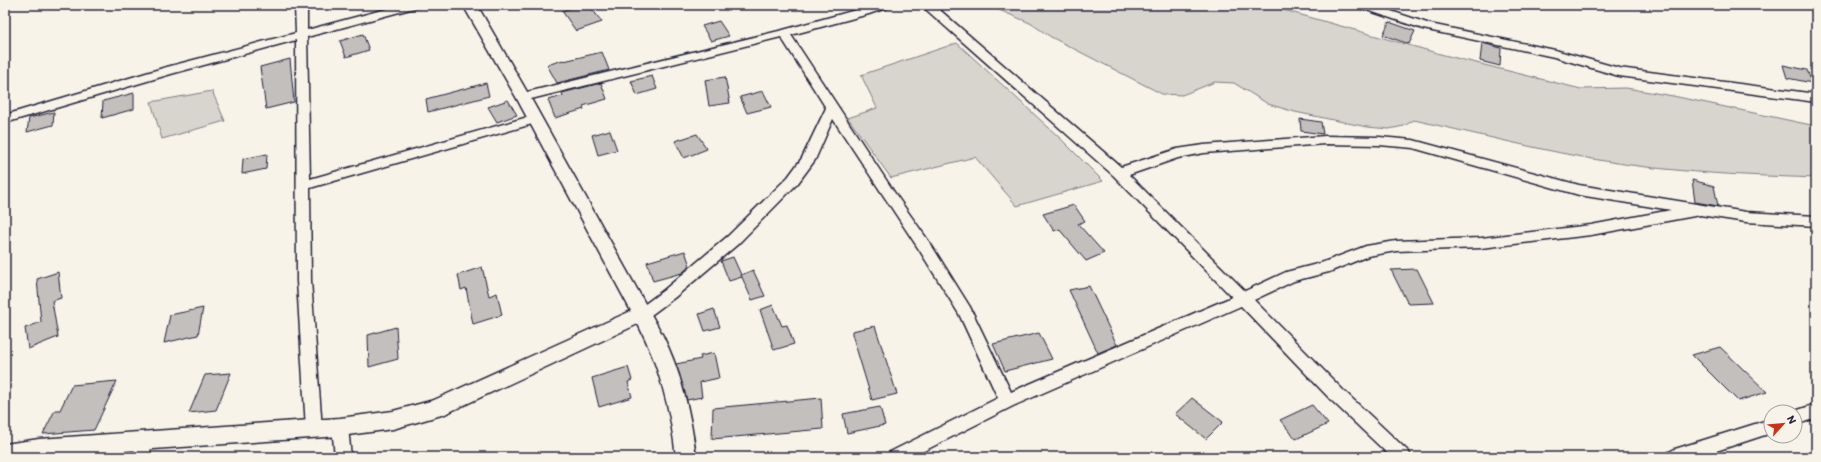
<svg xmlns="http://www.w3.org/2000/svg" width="1821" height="462" font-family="Itim,sans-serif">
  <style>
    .green { fill: #d8d5cf; stroke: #7d7c85 }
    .building { fill: #c2bfbd; stroke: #22223b }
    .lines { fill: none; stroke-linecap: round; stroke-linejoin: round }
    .minor-casing { stroke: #22223b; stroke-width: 3 }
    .tertiary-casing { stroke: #22223b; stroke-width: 3 }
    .minor { fill: #f7f3e8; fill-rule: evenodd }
    .tertiary { fill: #f7f3e8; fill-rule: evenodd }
  </style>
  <rect width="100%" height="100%" fill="#f7f3e8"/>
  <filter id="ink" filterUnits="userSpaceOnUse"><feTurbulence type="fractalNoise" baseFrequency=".025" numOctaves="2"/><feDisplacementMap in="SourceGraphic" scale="8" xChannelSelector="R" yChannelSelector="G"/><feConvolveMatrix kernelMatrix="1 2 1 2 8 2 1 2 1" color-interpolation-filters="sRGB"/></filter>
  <g filter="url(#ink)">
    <!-- green -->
    <g class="green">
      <path d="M987 5H1266L1444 55 1581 89 1626 88 1673 96 1816 126V178C1770 176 1723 175 1676 170 1588 163 1500 139 1414 120L1404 126 1389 129 1367 127 1295 112 1268 104 1234 83 1215 82 1182 95 1162 94 1051 37 1030 23Z"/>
      <path d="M957 43 1061 139 1103 181 1017 206 975 157 891 178 848 118 877 108 861 75Z"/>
      <path d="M212 91 225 121 162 139 151 102Z"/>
    </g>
    <!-- building -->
    <g class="building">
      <path d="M579 5H589L602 22 576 31 562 11Z"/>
      <path d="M719 21 729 36 711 41 702 26Z"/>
      <path d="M1389 22 1415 31 1409 44 1383 35Z"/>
      <path d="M363 34 369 50 346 57 340 41Z"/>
      <path d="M1482 43 1501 48 1500 66 1480 61Z"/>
      <path d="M602 52 609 70 557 83 547 65 563 60 564 61Z"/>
      <path d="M290 59 294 102 266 109 260 67Z"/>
      <path d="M1783 65 1807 70 1812 83 1787 78Z"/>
      <path d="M652 76 657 89 637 95 631 81Z"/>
      <path d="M725 77 730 103 709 106 705 80Z"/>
      <path d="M486 83 489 96 428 112 426 99Z"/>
      <path d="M601 83 607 99 583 106 584 109 555 118 548 100 563 96 562 93Z"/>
      <path d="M763 91 771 107 747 113 740 97Z"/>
      <path d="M134 93V109L102 118 103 101Z"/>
      <path d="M508 100 517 115 497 122 488 107Z"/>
      <path d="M54 112 53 125 27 132 29 118Z"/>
      <path d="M1300 119 1321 122 1323 134 1301 131Z"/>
      <path d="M610 130 617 150 598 155 592 135Z"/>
      <path d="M697 134 707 149 684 158 675 141Z"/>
      <path d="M267 154 266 169 242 174 243 159Z"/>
      <path d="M1692 180 1714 186 1718 206 1695 202Z"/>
      <path d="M1074 205 1085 221 1078 224 1104 253 1086 261 1059 229 1054 231 1043 214Z"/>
      <path d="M685 251 690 266 682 273 653 281 647 262Z"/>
      <path d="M733 257 742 277 729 281 721 261Z"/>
      <path d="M482 267 489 296 497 293 502 315 473 324 466 288 461 290 458 275Z"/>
      <path d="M1417 269 1434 303 1408 304 1391 270Z"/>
      <path d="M753 270 765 296 752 300 741 275Z"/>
      <path d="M58 272 61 298 52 301 58 337 28 349 25 328 41 322 37 279Z"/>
      <path d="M1089 286 1117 345 1098 353 1069 290Z"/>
      <path d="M773 305 782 326 787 325 794 344 774 350 760 310Z"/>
      <path d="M203 308 198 335 164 343 170 315Z"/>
      <path d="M714 309 720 327 705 331 699 314Z"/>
      <path d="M875 326 897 394 872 400 852 334V331Z"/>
      <path d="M396 327 398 359 369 367 368 335Z"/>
      <path d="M1039 333 1052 359 1005 371 993 344Z"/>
      <path d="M1720 347 1767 392 1738 401 1692 355Z"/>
      <path d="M714 353 719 378 700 382 702 397 687 400 676 364 701 359 700 356Z"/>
      <path d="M628 367 632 380 628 382 632 397 599 407 592 378Z"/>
      <path d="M231 373 216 410 189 413 205 375Z"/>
      <path d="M117 381 94 430 43 434 55 410H60L72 385Z"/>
      <path d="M821 398 823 429 712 439 713 408Z"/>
      <path d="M1192 398 1223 422 1206 439 1175 414Z"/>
      <path d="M1312 405 1328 424 1296 439 1280 420Z"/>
      <path d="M880 407 885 425 847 433 843 414Z"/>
    </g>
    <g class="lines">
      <defs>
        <g id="minor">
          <path d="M295 5H307V30L401 5H420L418 7 307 37 310 179 535 115 539 116 541 119 539 122 310 188 311 281 322 429 320 434 314 436 308 434 306 429 297 281 296 40 171 74 5 123V115L163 68 296 33Z"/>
          <path d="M874 5H891L889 7 869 14 791 35 896 195 930 243 970 307 1011 392 1232 297 1114 176 921 5H934L1121 167 1177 149 1204 145 1325 136 1379 137 1413 140 1579 185 1746 212 1816 216V226L1746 222 1700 215 1591 235 1481 248 1396 251 1368 256 1329 272 1294 281 1254 300 1343 390 1409 452 1411 457H1391L1331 400 1241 306 1013 406 912 457H888L890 452 998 398 959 314 920 251 833 119 815 160 798 183 738 244 674 298 647 318 642 320 637 318 634 314 637 310 664 290 728 236 788 177 802 158 826 108 781 37 523 101 519 100 517 97 519 94 523 93 783 30ZM1325 144 1379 145 1413 148 1579 195 1671 210 1591 225 1481 238 1396 241 1366 246 1321 263 1286 272 1245 291 1129 175 1178 158 1204 153Z"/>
          <path d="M1356 5H1373L1430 24 1555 50 1619 68 1816 94V102L1619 76 1554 57 1423 29 1358 7Z"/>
          <path d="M1816 404V418L1795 425V412H1792Z"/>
          <path d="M1771 419V433L1698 457H1667L1669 452 1675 449Z"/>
          <path d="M340 420 346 422 348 427 351 457H335L332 427 334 422Z"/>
          <path d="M143 434 149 436 151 441 150 457H134L135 441 137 436Z"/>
        </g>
        <path id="tertiary" d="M463 5H477L530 97 662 334C681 371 691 415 696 457H676C671 411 659 365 638 324L445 414 393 429 340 436 39 457H5V444L39 439 340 418 393 411 434 400 631 311 516 97Z"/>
      </defs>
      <!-- minor casing -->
      <use href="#minor" class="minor-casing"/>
      <!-- tertiary casing -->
      <use href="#tertiary" class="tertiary-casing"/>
      <!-- minor -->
      <use href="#minor" class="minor"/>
      <!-- tertiary -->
      <use href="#tertiary" class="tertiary"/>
    </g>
  </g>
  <!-- margin -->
  <rect width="1821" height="462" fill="none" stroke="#f7f3e8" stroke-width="20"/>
  <rect x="10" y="10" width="1801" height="442" fill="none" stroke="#22223b" stroke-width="1.5" filter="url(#ink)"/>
  <!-- north arrow -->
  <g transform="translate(1783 424) rotate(63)"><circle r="19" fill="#f7f3e8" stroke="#a29fa3"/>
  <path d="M0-3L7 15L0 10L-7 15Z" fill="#c8321e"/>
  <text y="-6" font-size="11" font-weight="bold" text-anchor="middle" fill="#22223b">N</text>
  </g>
</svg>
